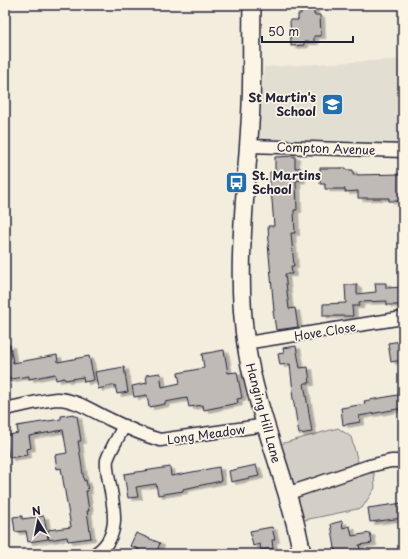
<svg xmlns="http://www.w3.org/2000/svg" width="408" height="559" font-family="'Playpen Sans',sans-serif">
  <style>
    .built { fill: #e3ded2 }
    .green { fill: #d4cfc6; stroke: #7b7880 }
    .building { fill: #bfbab6; stroke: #22223b; filter: url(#shadow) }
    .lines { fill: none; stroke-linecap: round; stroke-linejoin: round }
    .street-casing { stroke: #22223b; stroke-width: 15 }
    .secondary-casing { stroke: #22223b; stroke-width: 20 }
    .street { stroke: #fcf5e5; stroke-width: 12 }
    .secondary { stroke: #fcf5e5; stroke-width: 17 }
    .labels { text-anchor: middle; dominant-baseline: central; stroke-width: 3.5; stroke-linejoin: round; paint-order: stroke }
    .poi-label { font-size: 12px; font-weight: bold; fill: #22223b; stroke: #fcf5e5; text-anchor: end }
    .street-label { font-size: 12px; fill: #22223b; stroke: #fcf5e5 }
  </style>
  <defs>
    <filter id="shadow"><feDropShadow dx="4.5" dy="2.5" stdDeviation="0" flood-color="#0004"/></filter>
  </defs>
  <rect width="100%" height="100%" fill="#f3edde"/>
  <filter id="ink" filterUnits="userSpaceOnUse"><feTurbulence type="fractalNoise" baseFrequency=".025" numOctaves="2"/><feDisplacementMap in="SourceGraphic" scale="8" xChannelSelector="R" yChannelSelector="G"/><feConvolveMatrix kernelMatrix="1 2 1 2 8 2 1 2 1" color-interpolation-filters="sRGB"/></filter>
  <g filter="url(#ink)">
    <!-- built -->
    <path class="built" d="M403 59V146L258 140 264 67Z"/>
    <!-- green -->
    <path class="green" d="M338 428 351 437 358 462 349 465 353 472 374 473 375 488 362 508 295 522 273 446Z"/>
    <!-- building -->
    <g class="building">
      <path d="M314 6V15H320L321 36H314V42H304V45L291 46 290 20H298V14H301V7Z"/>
      <path d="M295 156V168H301V180L296 181 297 210H294L295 233H291L294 266H291L292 274H285L289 309 295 308 298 327 276 330 273 311H274L268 243 269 242 268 226H274L272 200 271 194H269V185H270V172L275 171V157Z"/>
      <path d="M320 168H346V170H353V175L403 174V201H389V198H358V191L345 192V189H325V184H320Z"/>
      <path d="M375 283H386V288L403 287V305H387V301L359 302V306H352L353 316H323V304L346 303 345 285H357V294L376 292Z"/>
      <path d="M401 341 403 360 391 362 388 343Z"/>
      <path d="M5 345H10L13 363 57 355 58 362 89 356 94 380 84 382 83 377 65 380 64 378 56 380 55 374 29 379V376L5 380Z"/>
      <path d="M296 346 300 368 308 367 310 383H304L312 432 299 434 292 392H293L290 364 280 365 278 354 284 353 283 348Z"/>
      <path d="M224 350 228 373 237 372 242 398 237 399 238 403 204 410 203 405 189 407 187 398 165 402V404L149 407 147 395 134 397 132 386 147 383 146 375 160 373 162 387 180 383 178 373 204 368 202 354Z"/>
      <path d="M124 367 128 392 117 394 115 385 98 389 95 372Z"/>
      <path d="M403 394V408L359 416 360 422 343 425 341 408 365 404 364 401Z"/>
      <path d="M74 414V416H77L81 441H78L84 481 86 480 88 491H86L89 511H87L91 538 68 541 67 537 49 540 48 530 71 527 61 468 57 469 55 455 67 453 63 430 29 436 31 448 26 449 27 455 9 458 7 446H5V436L18 433 17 426 61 419V416Z"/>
      <path d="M256 465 259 476 231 482 229 471Z"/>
      <path d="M170 467 171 476 219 467 221 481 183 489V491L158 495 156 484 136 487 138 497 128 498 124 474Z"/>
      <path d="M403 503V518L370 522 368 508Z"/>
      <path d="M22 516V519L44 516 48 539 28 542 26 531 15 532 13 517Z"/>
      <path d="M342 521 343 528 350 526 352 536 370 533 372 543 359 545 361 554H336L331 524Z"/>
      <path d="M272 527 275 540H272L273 548 261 550 260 544 253 546 250 531Z"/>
      <path d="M136 533 160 543 156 554H137L139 549 130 546Z"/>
    </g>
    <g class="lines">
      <defs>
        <g id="street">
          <path d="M249 146 403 151"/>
          <path d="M246 343 403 318"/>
          <path d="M5 409C20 406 43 400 57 399 75 399 92 411 109 419 125 427 142 435 160 440L266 425"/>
          <path d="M286 494 369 466 391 461H403"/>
          <path d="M95 554C122 537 114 507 109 481 108 475 106 466 107 460 110 450 119 436 124 426"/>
        </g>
        <path id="secondary" d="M252 5C251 44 253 84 250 123 246 196 235 270 246 344 257 416 289 483 302 554"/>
      </defs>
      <!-- street casing -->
      <use href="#street" class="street-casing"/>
      <!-- secondary casing -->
      <use href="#secondary" class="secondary-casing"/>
      <!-- street -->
      <use href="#street" class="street"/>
      <!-- secondary -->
      <use href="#secondary" class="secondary"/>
    </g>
  </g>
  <!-- icons -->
  <defs>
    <symbol id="school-square" viewBox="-11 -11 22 22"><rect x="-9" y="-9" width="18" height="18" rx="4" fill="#1f6fb2" stroke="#fcf5e5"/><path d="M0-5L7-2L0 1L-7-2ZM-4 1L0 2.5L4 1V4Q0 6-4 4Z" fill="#fff"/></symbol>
    <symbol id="bus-square" viewBox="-11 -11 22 22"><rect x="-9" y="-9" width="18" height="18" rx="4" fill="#1f6fb2" stroke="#fcf5e5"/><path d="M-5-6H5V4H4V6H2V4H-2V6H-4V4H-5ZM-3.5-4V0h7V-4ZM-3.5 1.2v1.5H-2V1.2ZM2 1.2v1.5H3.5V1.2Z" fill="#fff"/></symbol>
  </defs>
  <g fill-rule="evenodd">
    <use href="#school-square" x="320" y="92" width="25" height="25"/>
    <use href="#bus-square" x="224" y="170" width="25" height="25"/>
  </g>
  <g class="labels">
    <!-- poi labels -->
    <g class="poi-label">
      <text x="316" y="97">St Martin's<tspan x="316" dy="14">School</tspan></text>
      <text x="252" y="175" text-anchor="start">St. Martins<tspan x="252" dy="14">School</tspan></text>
    </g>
    <!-- street labels -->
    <g class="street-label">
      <text transform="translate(326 148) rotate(2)">Compton Avenue</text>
      <text transform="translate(325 331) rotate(-9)">Hove Close</text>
      <text transform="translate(264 413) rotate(75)">Hanging Hill Lane</text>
      <text transform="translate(206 434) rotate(-8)">Long Meadow</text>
    </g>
  </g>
  <!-- margin -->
  <rect width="408" height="559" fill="none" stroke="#fcf5e5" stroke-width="20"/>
  <rect x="10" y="10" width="388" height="539" fill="none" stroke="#22223b" stroke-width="1.5" filter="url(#ink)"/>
  <!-- north arrow -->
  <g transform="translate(38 521) rotate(350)" stroke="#fcf5e5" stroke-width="3" paint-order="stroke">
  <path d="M0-3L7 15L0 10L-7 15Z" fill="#22223b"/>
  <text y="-6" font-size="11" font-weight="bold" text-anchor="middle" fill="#22223b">N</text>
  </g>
  <!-- scale -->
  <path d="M262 36v6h91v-6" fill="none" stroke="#22223b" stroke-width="2"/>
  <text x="268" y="36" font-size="12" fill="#22223b" stroke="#fcf5e5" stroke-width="3" paint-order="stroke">50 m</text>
</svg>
